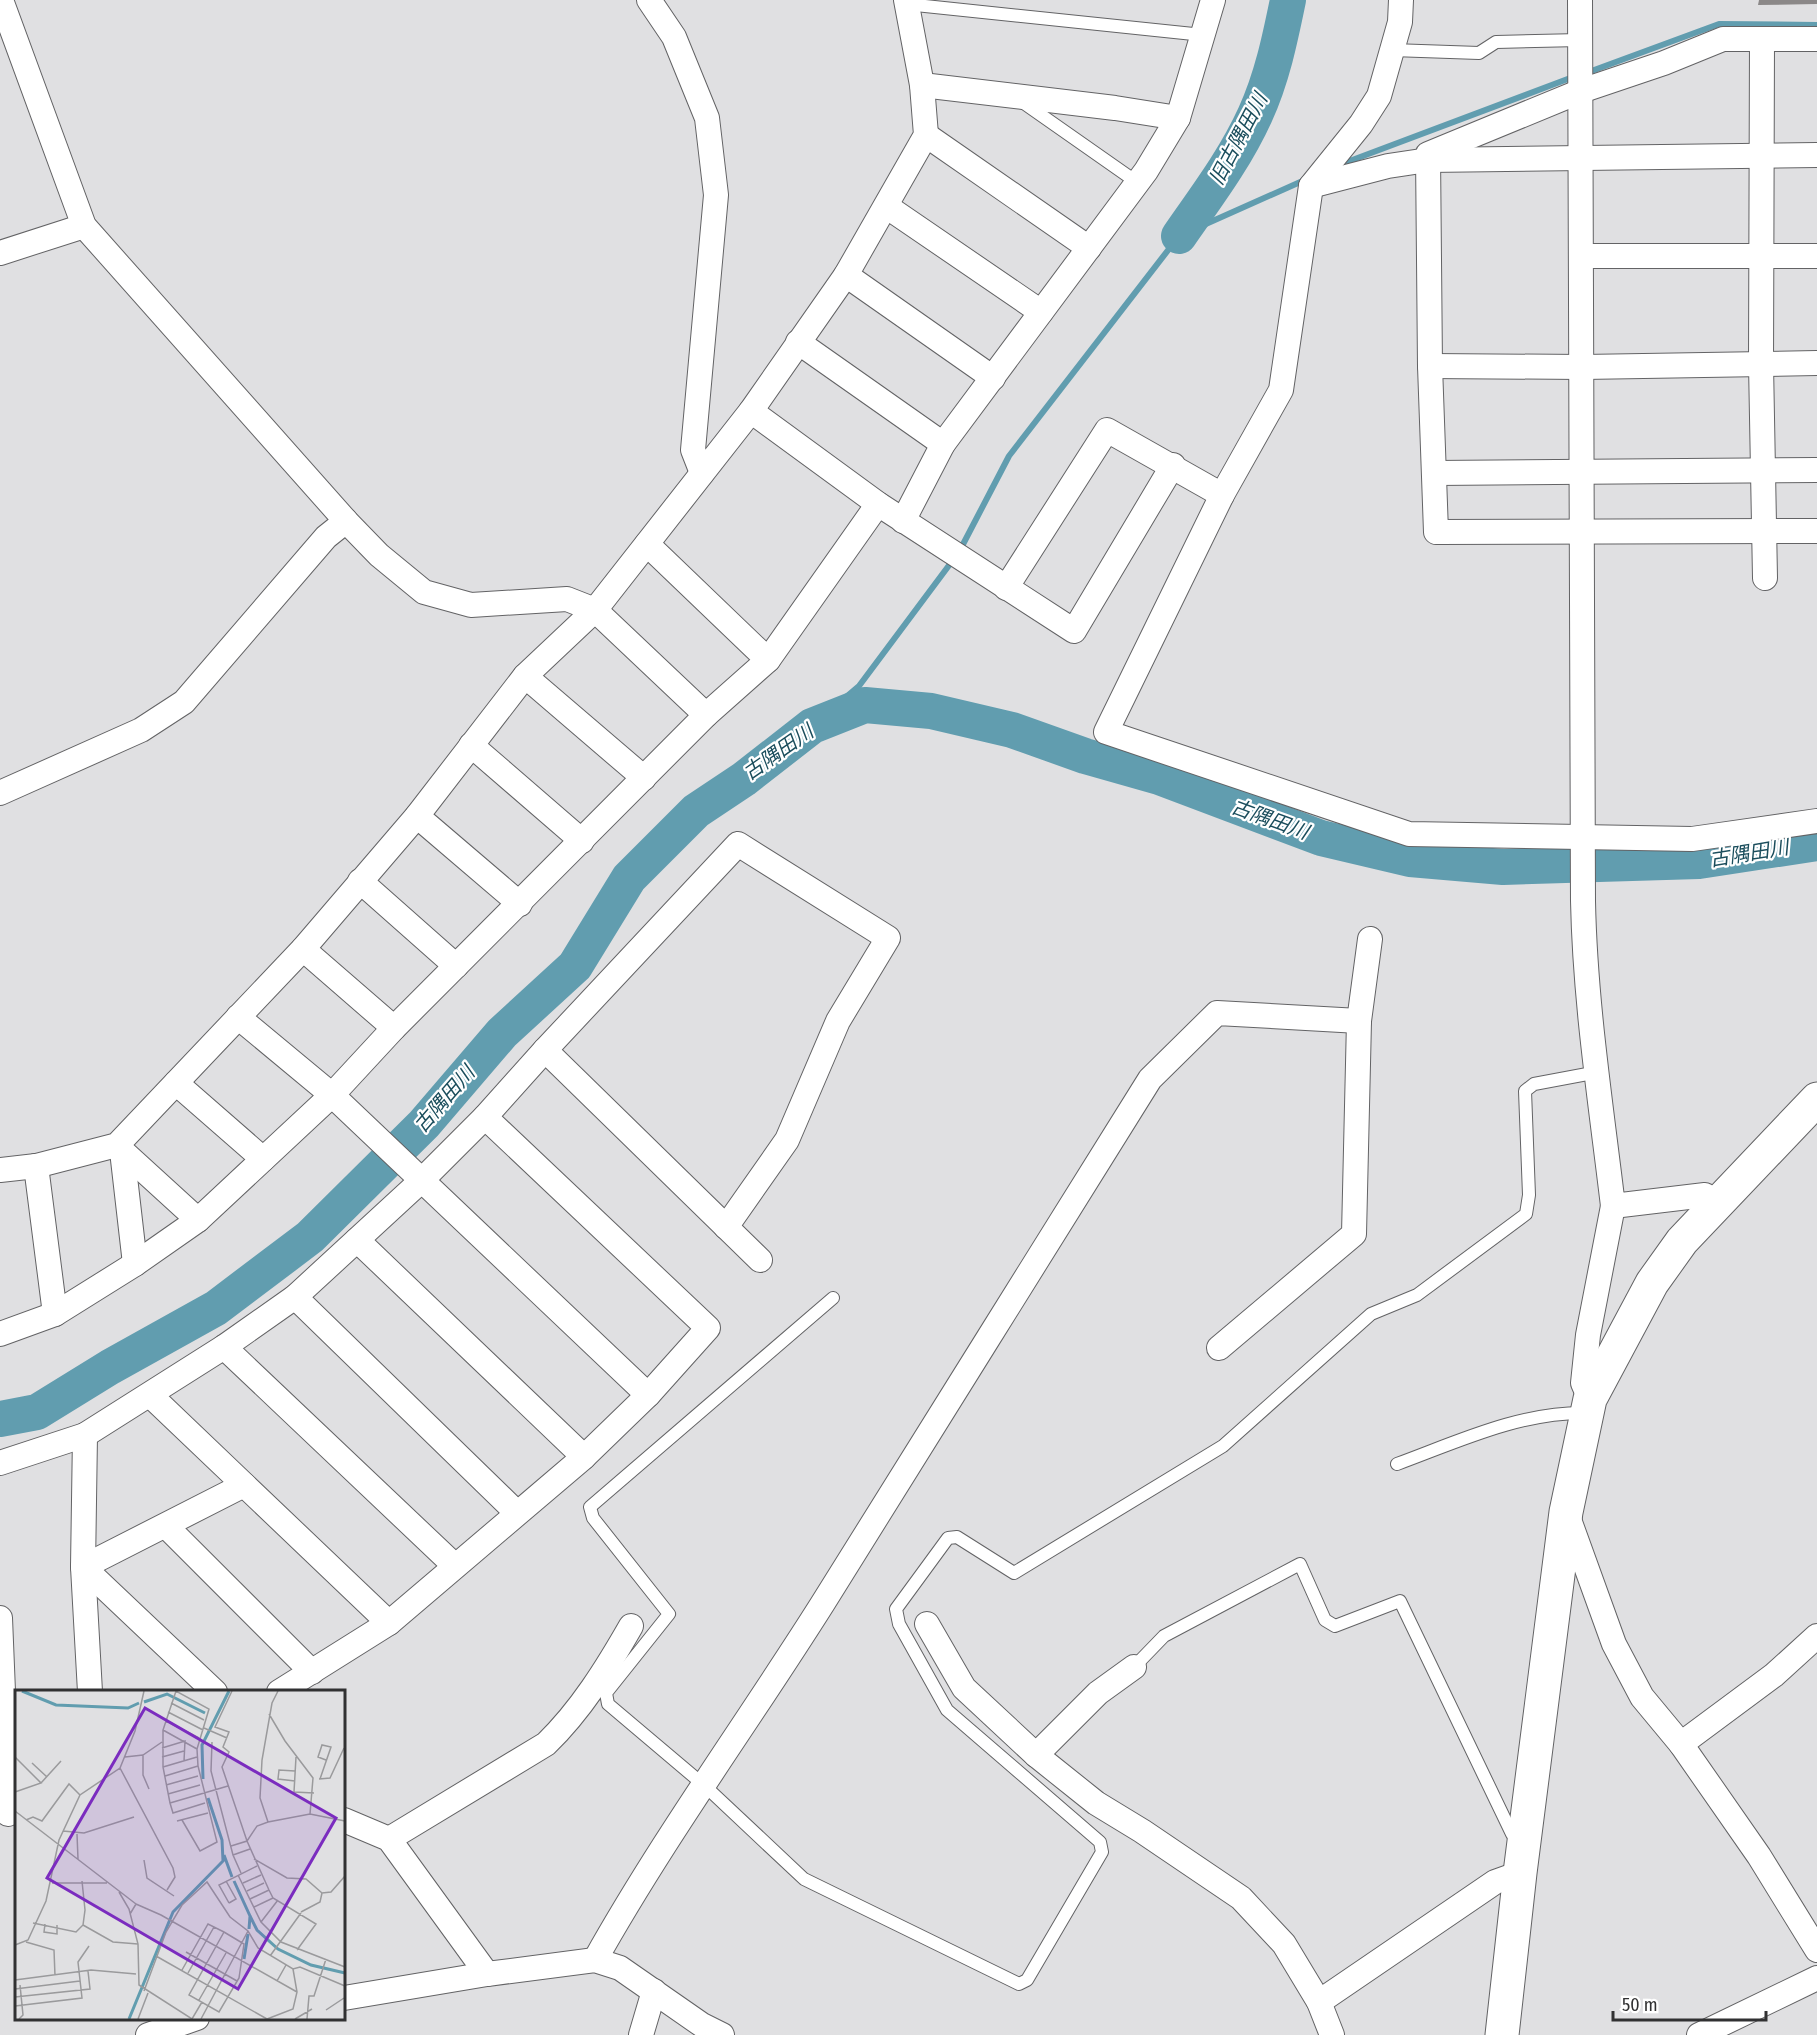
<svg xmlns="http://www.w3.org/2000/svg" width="1817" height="2035" font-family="'Fira Sans Condensed','Noto Sans JP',sans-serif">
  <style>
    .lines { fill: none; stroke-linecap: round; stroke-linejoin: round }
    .stream { stroke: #619daf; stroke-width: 6 }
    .river { stroke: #619daf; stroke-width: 36 }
    .lane-casing { stroke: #636365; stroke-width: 14 }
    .street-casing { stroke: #636365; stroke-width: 26 }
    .secondary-casing { stroke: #636365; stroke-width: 35 }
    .lane { stroke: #fff; stroke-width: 12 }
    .street { stroke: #fff; stroke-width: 24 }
    .secondary { stroke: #fff; stroke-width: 33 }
    .shaded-wall { fill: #8b8888 }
    .labels { text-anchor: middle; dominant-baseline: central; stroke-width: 4.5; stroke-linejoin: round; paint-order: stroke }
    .water-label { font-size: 20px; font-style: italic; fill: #1a4d5c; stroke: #fff }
    .inset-river { fill: none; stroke: #619daf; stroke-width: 3 }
    .inset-road { fill: none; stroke: #9a9a9c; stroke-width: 1.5 }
    .view { fill: #7b2cbf; fill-opacity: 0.15; stroke: #7b2cbf; stroke-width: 3 }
    .inset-edge { fill: none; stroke: #313132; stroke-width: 3 }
  </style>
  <rect width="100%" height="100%" fill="#e0e0e2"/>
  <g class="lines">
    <!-- stream -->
    <g class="stream">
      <path d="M1586 73 1719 24 1817 25"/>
      <path d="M1339 165 1573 77"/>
      <path d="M959 552 1009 456 1179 236 1307 179"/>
      <path d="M812 726 859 686 953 560"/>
    </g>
    <!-- river -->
    <g class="river">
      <path d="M1179 236C1206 197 1235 159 1255 115 1272 78 1280 39 1288 0"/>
      <path d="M0 1419 37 1412 110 1367 216 1308 310 1237 424 1124 502 1033 575 966 629 878 696 811 744 779 812 726 865 705 931 711 1012 730 1085 756 1159 777 1321 838 1410 859 1503 867 1699 861 1817 843"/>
    </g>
    <defs>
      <g id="lane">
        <path d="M906 4 1203 35"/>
        <path d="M1392 50 1479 53 1496 42 1580 40"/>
        <path d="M1021 101 1138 183"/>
        <path d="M833 1298 590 1507 593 1518 669 1614 606 1693 608 1704 705 1786 804 1879 1019 1984 1027 1980 1102 1852 1100 1842 947 1710 899 1624 896 1609 948 1538 957 1537 1014 1573 1223 1446 1371 1314 1417 1295 1526 1214 1529 1195 1525 1091 1534 1084 1598 1072"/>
        <path d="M1397 1464C1457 1442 1520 1412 1585 1413"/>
        <path d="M1134 1667 1164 1636 1300 1564 1325 1620 1335 1626 1400 1601 1512 1834 1518 1840"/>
      </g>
      <g id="street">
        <path d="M1 0 84 226 346 521 379 555 424 592 471 605 567 599 595 610 706 715"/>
        <path d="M649 0 674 37 707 118 716 195 693 450 702 473"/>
        <path d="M1401 0 1400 22 1379 96 1361 124 1311 186 1281 390 1222 495 1106 732 1409 834 1692 839 1817 821"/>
        <path d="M1580 0 1583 901C1585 1003 1601 1105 1613 1206L1705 1195 1717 1202"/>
        <path d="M1762 39 1761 364 1765 578"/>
        <path d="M1817 39H1723L1664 63 1581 91 1428 154 1430 366 1436 532 1817 531"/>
        <path d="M922 85 1115 108 1178 118"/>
        <path d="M926 135 1089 248"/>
        <path d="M1311 186 1388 166 1428 160 1817 155"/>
        <path d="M886 206 1041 312"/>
        <path d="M0 253 84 226"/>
        <path d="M1582 256H1817"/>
        <path d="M846 275 993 378"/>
        <path d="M798 342 943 444"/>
        <path d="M1430 366 1583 367 1817 363"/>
        <path d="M751 411 878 504 1074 631 1173 465"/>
        <path d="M1435 473 1817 470"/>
        <path d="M903 521 943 444 1146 171 1178 118 1213 0"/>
        <path d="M647 544 768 660"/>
        <path d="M1006 588 1107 430 1222 495"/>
        <path d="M525 676 644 778"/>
        <path d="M471 745 582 841"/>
        <path d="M0 793 141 730 184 702 326 537 346 521"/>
        <path d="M417 816 520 904"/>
        <path d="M360 881 456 966"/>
        <path d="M303 949 394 1028"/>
        <path d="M238 1017 332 1095 648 1395"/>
        <path d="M545 1050 760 1260"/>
        <path d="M176 1083 263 1159"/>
        <path d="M118 1147 198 1220"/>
        <path d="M122 1151 135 1264"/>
        <path d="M36 1166 55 1314"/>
        <path d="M0 1170 36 1166 117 1145 303 949 417 816 525 676 595 610 751 411 846 275 926 135 922 85 906 0"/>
        <path d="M357 1240 584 1457"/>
        <path d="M295 1297 516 1512"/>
        <path d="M0 1334 55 1314 135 1264 198 1220 332 1095 394 1028 706 715 768 660 878 504"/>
        <path d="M224 1347 455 1566"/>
        <path d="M1219 1348 1354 1234 1359 1021 1370 939"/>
        <path d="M150 1395 389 1623"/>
        <path d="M1590 1399 1583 1383 1588 1335 1613 1206"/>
        <path d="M85 1435 83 1567 90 1692"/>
        <path d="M0 1463 85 1435 224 1347 295 1297 422 1180 485 1117 545 1050 738 844 888 938 838 1021 787 1140 726 1227"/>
        <path d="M1567 1514 1614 1644 1642 1697 1681 1744 1759 1856 1817 1950"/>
        <path d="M167 1527 312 1672"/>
        <path d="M0 1618 8 1814"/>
        <path d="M927 1624 964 1688 1036 1755 1096 1803 1142 1831 1241 1898 1284 1944 1319 2002 1332 2035"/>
        <path d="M215 1692 83 1567 244 1485"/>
        <path d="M279 1692 389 1623 584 1457 648 1395 708 1328 485 1117"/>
        <path d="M1681 1744 1774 1675 1817 1636"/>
        <path d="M1036 1755 1098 1693 1134 1667"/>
        <path d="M344 1820 389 1839 487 1974"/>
        <path d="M389 1839 546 1744C581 1710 607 1668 631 1626"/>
        <path d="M595 1960C664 1837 748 1722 823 1603 933 1429 1040 1253 1150 1079L1217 1013 1359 1021"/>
        <path d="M344 1998 487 1974 595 1960 620 1968 702 2025 722 2035"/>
        <path d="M1319 2002 1495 1882 1520 1873"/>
        <path d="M148 2035 197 2018"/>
        <path d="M641 2035 654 1991"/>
        <path d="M1699 2035 1817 1978"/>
      </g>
      <path id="secondary" d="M1502 2035 1520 1873 1566 1512 1590 1399 1652 1283 1682 1241 1817 1099"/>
    </defs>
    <!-- lane casing -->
    <use href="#lane" class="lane-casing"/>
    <!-- street casing -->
    <use href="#street" class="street-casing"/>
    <!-- secondary casing -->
    <use href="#secondary" class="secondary-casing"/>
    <!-- lane -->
    <use href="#lane" class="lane"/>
    <!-- street -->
    <use href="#street" class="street"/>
    <!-- secondary -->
    <use href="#secondary" class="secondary"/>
  </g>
  <!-- shaded-wall -->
  <path class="shaded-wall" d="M1759 0H1817V4L1758 5Z"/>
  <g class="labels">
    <!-- water labels -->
    <g class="water-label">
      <text transform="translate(1238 139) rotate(-62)">旧古隅田川</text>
      <text transform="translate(778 752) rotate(-35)">古隅田川</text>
      <text transform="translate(1270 819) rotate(20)">古隅田川</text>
      <text transform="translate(1749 853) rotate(-9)">古隅田川</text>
      <text transform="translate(444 1099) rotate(-49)">古隅田川</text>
    </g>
  </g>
  <!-- overview -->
  <g transform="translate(15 1690)">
    <rect width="330" height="330" fill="#e0e0e2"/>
    <path class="inset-river" d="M7 1 41 15 113 18 124 13M129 12 152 4 190 23M188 89 187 55 214 1M209 165 217 187M219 191 235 226 234 239M235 226 242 240 263 259 296 275 330 283M229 269 233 244M114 329 158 222 208 171 207 150 193 108"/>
    <path class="inset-road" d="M217 1 200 37 214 42 208 57 214 62 207 77 232 151 254 200 258 208 301 234 282 260M156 13 189 30M153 22 188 40M254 24 270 51 298 88 295 124M151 31 184 48M189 38 212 48M148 40 182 59M197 52 196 81 218 165 226 183M147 58 170 51 169 71M128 65V85L134 99M0 67 26 93 0 102M110 67 128 65 147 52M147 67 169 61M281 67 279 102 299 103M17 73 32 87M148 77 182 67M105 78 158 178 160 187 152 200M150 86 183 76M304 89 315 88 329 58M305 89 316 57 307 55 303 67 311 70M280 91 263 89 264 80 280 81M26 93 46 71M151 95 183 86M153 104 185 95M155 113 213 96M0 121 121 214M11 130 18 127 27 131 54 94 65 105M167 130 185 161 202 152 183 76 182 59 194 19 161 1 148 40V77L155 113 158 123 190 113M162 131 193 123M253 132 245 108 247 70 257 13 263 1M48 141 69 143 119 127M62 144 63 169M216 156 232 151 242 136 253 132 295 124 330 131M218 165 235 159M239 169 272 188 291 189 307 203 316 202 330 186M129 170 132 188 159 206M223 185 246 232 266 252 330 277M211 191 221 209 214 213M37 193H92M228 193 246 185M232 201 249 193M104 202 114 219 123 254 124 295 177 329 187 312M235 209 254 200M214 213 204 195 242 176M239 217 258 208M286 222 305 212 307 203M115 224 121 214 146 225 282 302M246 232 263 210M18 233 61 242 68 235 70 220 67 191M30 234 29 242 42 244V235M68 235 98 252 123 254M11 252 39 260 40 286M0 255 13 250 31 211 44 150 65 105 105 78 120 41 129 1M171 262 222 291M141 266 252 329M255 266 286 223M167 280 193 234 209 242 229 254 224 288 204 322 174 305 209 242M173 283 199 237M0 290 76 280 121 284M262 291 271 275M0 299 65 291M129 301 151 242 167 215 192 192 215 227 233 241 243 258 278 279 285 277 330 296M0 307 75 299 73 281M184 310 211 263M0 316 67 308 63 272 74 256M311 320 329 308M4 329 8 325 5 295M123 329 133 303M186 329 233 241M252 329 278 319 282 302 278 279M280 329 297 319M292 329 294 306H299L311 269"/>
    <path class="view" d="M130 18 321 128 223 299 32 188Z"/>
    <rect width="330" height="330" class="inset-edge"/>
  </g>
  <!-- scale -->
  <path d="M1613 2011v9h153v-9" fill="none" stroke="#313132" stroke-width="3"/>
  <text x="1622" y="2011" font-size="18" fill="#313132" stroke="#ffffff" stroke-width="4.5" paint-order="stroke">50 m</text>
</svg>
